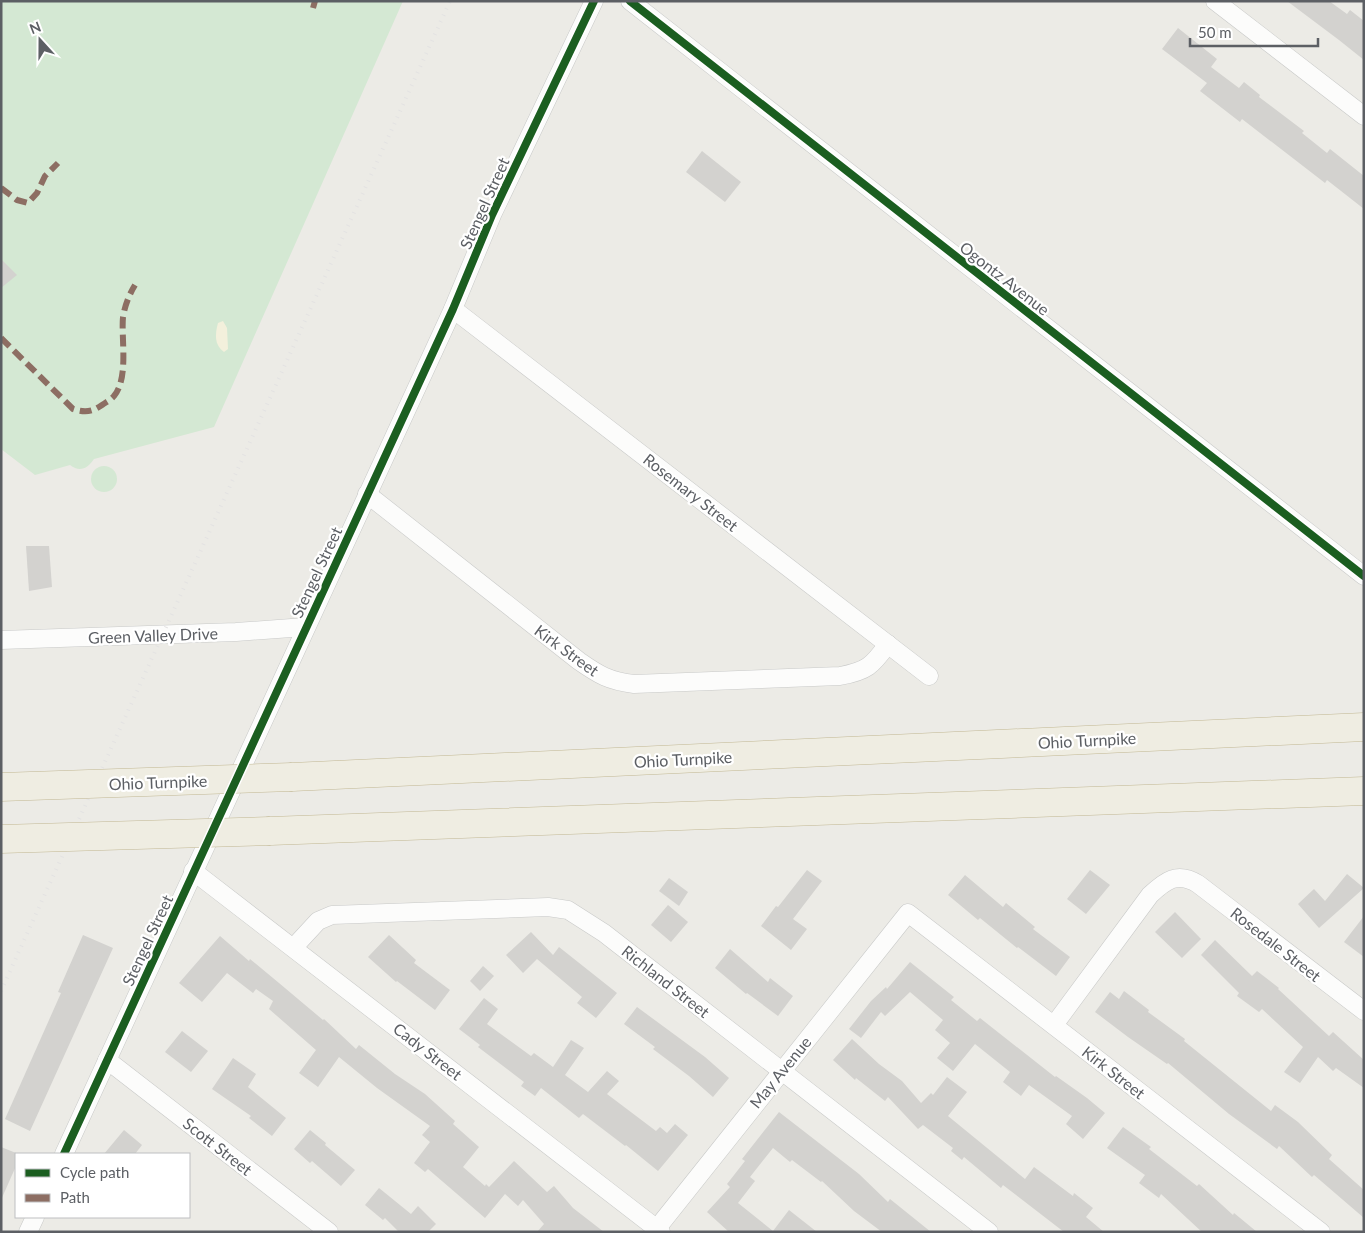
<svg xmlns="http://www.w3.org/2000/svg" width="1365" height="1233" font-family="Lato,sans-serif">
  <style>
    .green { fill: #d4e8d3 }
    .sand { fill: #f3f0dc }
    .building { fill: #d3d2cf }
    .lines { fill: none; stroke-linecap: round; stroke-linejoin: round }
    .street-casing { stroke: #c8c9c8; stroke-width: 19 }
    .highway-casing { stroke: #c2b894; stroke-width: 29 }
    .street { stroke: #fcfcfb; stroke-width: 18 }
    .highway { stroke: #efede2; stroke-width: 28 }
    .rail { stroke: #e3e2e2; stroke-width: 4; stroke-dasharray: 1 6; stroke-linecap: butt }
    .highway-bridge-casing { stroke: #c2b894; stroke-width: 29; stroke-linecap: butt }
    .highway-bridge { stroke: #efede2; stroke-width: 28 }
    .quiet { stroke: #8d6e63; stroke-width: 6; stroke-dasharray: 12 6; stroke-linecap: butt }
    .cycleway-casing { stroke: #fff; stroke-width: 11 }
    .cycleway { stroke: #1b5e20; stroke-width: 8 }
    .labels { text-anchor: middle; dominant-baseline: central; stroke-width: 4.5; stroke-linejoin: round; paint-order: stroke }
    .street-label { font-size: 16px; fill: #5c5f64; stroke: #fff }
  </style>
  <rect width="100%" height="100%" fill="#ecebe6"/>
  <!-- green -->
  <g class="green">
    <path d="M1 1H403L214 427 94 459C88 468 80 473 70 465L35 475 1 449Z"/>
    <circle cx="104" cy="479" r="13"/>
  </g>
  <!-- sand -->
  <path class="sand" d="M223 321 227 328 228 349 224 352C214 345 215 334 218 323Z"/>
  <!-- building -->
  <g class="building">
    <path d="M1287 1H1329L1347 14 1350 10 1364 21V60L1339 40Z"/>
    <path d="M1178 28 1217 59 1211 67 1239 88 1244 82 1260 95 1259 97 1304 131 1302 133 1327 153 1330 149 1364 176V209L1327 180 1325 183 1242 119 1240 122 1200 91 1207 83 1162 49Z"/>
    <path d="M702 151 741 182 725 202 686 172Z"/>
    <path d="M1 259 17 275 1 288Z"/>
    <path d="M26 546H49L52 587 29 591Z"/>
    <path d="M807 870 822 881 793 919 807 929 791 950 761 926 776 906 778 907Z"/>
    <path d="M1090 870 1110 885 1086 914 1067 899Z"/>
    <path d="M1347 874 1364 888 1319 928 1298 904 1314 889 1325 901Z"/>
    <path d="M965 875 1003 907 1006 903 1035 927 1033 929 1070 957 1056 976 1018 947 1017 948 980 918 978 920 948 895Z"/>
    <path d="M669 878 688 892 679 906 659 891Z"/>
    <path d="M668 905 688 922 671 942 651 925Z"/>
    <path d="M1175 912 1201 939 1182 958 1155 932Z"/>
    <path d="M1364 916V957L1344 942Z"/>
    <path d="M531 932 553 955 559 947 617 993 596 1018 577 1003 582 997 537 959 523 973 506 955Z"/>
    <path d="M83 935 113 948 30 1131 5 1119 61 993 58 992Z"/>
    <path d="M389 935 416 960 414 963 450 990 435 1010 397 981 396 982 368 957Z"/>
    <path d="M220 936 249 961 250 959 279 983 323 1020 324 1019 356 1049 359 1045 395 1074 425 1094 455 1121 453 1124 479 1147 463 1167 485 1186 486 1184 489 1187 514 1161 547 1192 554 1186 573 1208 604 1232H537L544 1224 523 1200 518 1206 505 1194 485 1218 428 1169 425 1172 414 1163 430 1142 422 1135 430 1126 377 1088 339 1057 318 1087 299 1073 316 1050 269 1009 273 1001 256 989 253 993 227 973 202 1002 179 983Z"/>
    <path d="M1215 940 1252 976 1257 971 1279 988 1278 989 1329 1036 1333 1032 1364 1060V1088L1336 1068 1333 1071 1318 1057 1300 1083 1284 1072 1303 1047 1262 1009 1259 1012 1237 996 1239 993 1201 955Z"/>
    <path d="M730 949 768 982 770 978 793 996 778 1016 747 993 746 994 715 968Z"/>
    <path d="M910 962 954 997 951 1000 977 1021 980 1018 1055 1077 1056 1076 1087 1098 1105 1113 1083 1139 1066 1124 1072 1116 1029 1085 1021 1096 1003 1082 1010 1072 975 1044 953 1071 937 1058 950 1043 935 1030 943 1020 910 992 885 1016 881 1012 861 1038 849 1029 871 1001 886 987 887 989Z"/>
    <path d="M483 966 494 976 480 991 470 981Z"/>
    <path d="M1124 991 1149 1010 1148 1012 1185 1039 1184 1041 1271 1111 1275 1105 1298 1122 1332 1155 1329 1159 1364 1190V1218L1314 1175 1312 1177 1279 1146 1277 1149 1229 1114 1168 1063 1167 1064 1128 1037 1095 1012 1110 992 1119 999Z"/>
    <path d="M484 998 498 1009 487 1024 531 1056 534 1053 553 1067 571 1040 584 1048 565 1075 588 1092 607 1071 619 1081 607 1094 656 1131 660 1127 667 1133 675 1124 688 1135 658 1171 626 1145 625 1146 583 1114 579 1118 541 1088 535 1096 521 1086 524 1082 478 1047 480 1045 459 1029Z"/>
    <path d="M637 1007 705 1057 729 1078 713 1097 689 1076 653 1049 655 1047 624 1024Z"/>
    <path d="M182 1031 208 1051 191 1072 165 1052Z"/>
    <path d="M852 1039 879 1064 902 1081 921 1103 931 1093 933 1095 947 1077 967 1092 948 1116 1025 1179 1034 1167 1073 1196 1074 1193 1093 1208 1086 1217 1104 1232H1064L1003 1185 1001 1188 964 1157 962 1160 951 1151 953 1148 923 1125 918 1129 888 1097 885 1101 856 1078 855 1080 833 1060Z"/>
    <path d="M233 1058 256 1074 248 1087 286 1118 272 1136 249 1118 251 1116 212 1089Z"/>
    <path d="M779 1112 859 1174 888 1202 890 1199 931 1232H882L854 1211 822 1181 821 1182 792 1160 790 1162 773 1148 750 1177 755 1181 738 1203 773 1231 789 1210 817 1232H729L707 1212 730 1187 727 1184 745 1161 742 1159Z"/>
    <path d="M1123 1127 1151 1147 1149 1149 1197 1186 1199 1184 1233 1215 1234 1213 1257 1232H1202L1161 1194 1159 1198 1139 1183 1145 1175 1107 1148Z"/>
    <path d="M124 1130 142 1145 135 1154H104Z"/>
    <path d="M310 1130 326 1143 325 1145 355 1170 341 1186 312 1161 310 1163 294 1149Z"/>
    <path d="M1 1147 16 1153V1166L1 1200Z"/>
    <path d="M379 1188 411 1214 418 1206 436 1224 428 1232H399L385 1218 383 1220 365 1205Z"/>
  </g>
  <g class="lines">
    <defs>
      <g id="street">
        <path d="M630 1 1364 576"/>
        <path d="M1215 1 1364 116"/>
        <path d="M453 309 929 676"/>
        <path d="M367 494 579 661C599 675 609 681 634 684L840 676C867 671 872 666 888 644"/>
        <path d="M1 640 236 632 305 627"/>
        <path d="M193 871 661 1232"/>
        <path d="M294 947 318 921 332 915 548 907 568 910 604 933 989 1232"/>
        <path d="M1054 1025 1150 895C1165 881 1177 871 1198 884L1364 1011"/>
        <path d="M107 1060 329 1232"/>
        <path d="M64 1154 453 309 492 215 594 1"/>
        <path d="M28 1232 35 1217"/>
        <path d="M654 1232 908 913 1321 1232"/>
      </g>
      <g id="highway">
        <path d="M292 777 1364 727"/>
        <path d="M270 831 1364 791"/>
      </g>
    </defs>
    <!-- street casing -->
    <use href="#street" class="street-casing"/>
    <!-- highway casing -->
    <use href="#highway" class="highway-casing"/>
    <!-- street -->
    <use href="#street" class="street"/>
    <!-- highway -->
    <use href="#highway" class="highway"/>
    <!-- rail -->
    <path class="rail" d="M1 991 450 1"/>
    <defs>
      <g id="highway-bridge">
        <path d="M1 787 292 777"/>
        <path d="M1 839 270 831"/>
      </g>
    </defs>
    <!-- highway-bridge casing -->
    <use href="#highway-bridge" class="highway-bridge-casing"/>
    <!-- highway-bridge -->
    <use href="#highway-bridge" class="highway-bridge"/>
    <!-- quiet -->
    <g class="quiet">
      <path d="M313 8 315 1"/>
      <path d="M1 188 17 200 28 203 37 193 45 176 58 163"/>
      <path d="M1 338 73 409C85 413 92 412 102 405 106 402 111 400 114 396 129 378 121 339 123 317 125 305 129 295 135 285"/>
    </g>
    <defs>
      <g id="cycleway">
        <path d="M630 1 1364 576"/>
        <path d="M64 1154 453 309 492 215 594 1"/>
      </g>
    </defs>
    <!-- cycleway casing -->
    <use href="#cycleway" class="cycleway-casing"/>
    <!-- cycleway -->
    <use href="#cycleway" class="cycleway"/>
  </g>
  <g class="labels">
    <!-- street labels -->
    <g class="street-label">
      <text transform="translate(484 203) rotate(-66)">Stengel Street</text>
      <text transform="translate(1005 278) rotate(38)">Ogontz Avenue</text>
      <text transform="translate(691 492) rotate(38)">Rosemary Street</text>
      <text transform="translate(316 572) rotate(-65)">Stengel Street</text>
      <text transform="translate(153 635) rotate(-2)">Green Valley Drive</text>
      <text transform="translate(567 650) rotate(36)">Kirk Street</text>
      <text transform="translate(1087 740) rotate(-3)">Ohio Turnpike</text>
      <text transform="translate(683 759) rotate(-3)">Ohio Turnpike</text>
      <text transform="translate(158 782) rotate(-2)">Ohio Turnpike</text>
      <text transform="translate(147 940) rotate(-65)">Stengel Street</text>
      <text transform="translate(1276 944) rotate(38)">Rosedale Street</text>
      <text transform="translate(666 981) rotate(38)">Richland Street</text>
      <text transform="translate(428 1051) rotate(38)">Cady Street</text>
      <text transform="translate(780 1072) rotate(-51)">May Avenue</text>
      <text transform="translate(1114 1072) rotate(38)">Kirk Street</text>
      <text transform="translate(218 1146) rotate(38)">Scott Street</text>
    </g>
  </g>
  <!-- border -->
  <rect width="1365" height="1233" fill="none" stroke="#5c5f64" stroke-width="5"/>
  <!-- legend -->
  <rect x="15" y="1153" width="175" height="65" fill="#ffffff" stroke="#bebfc1"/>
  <rect x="25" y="1169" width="25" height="8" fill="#1b5e20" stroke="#bebfc1"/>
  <text x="60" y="1178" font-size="15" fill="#5c5f64">Cycle path</text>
  <rect x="25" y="1194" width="25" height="8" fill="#8d6e63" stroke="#bebfc1"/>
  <text x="60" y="1203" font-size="15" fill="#5c5f64">Path</text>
  <!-- north arrow -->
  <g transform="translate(40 40) rotate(339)" stroke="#ffffff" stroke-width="4" paint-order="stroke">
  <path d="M0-4L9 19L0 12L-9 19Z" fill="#5c5f64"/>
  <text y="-8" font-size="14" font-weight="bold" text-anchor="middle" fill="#5c5f64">N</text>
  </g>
  <!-- scale -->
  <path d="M1190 38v8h128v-8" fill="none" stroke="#5c5f64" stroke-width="2.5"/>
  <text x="1198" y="38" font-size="15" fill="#5c5f64" stroke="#ffffff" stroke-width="4" paint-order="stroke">50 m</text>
</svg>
